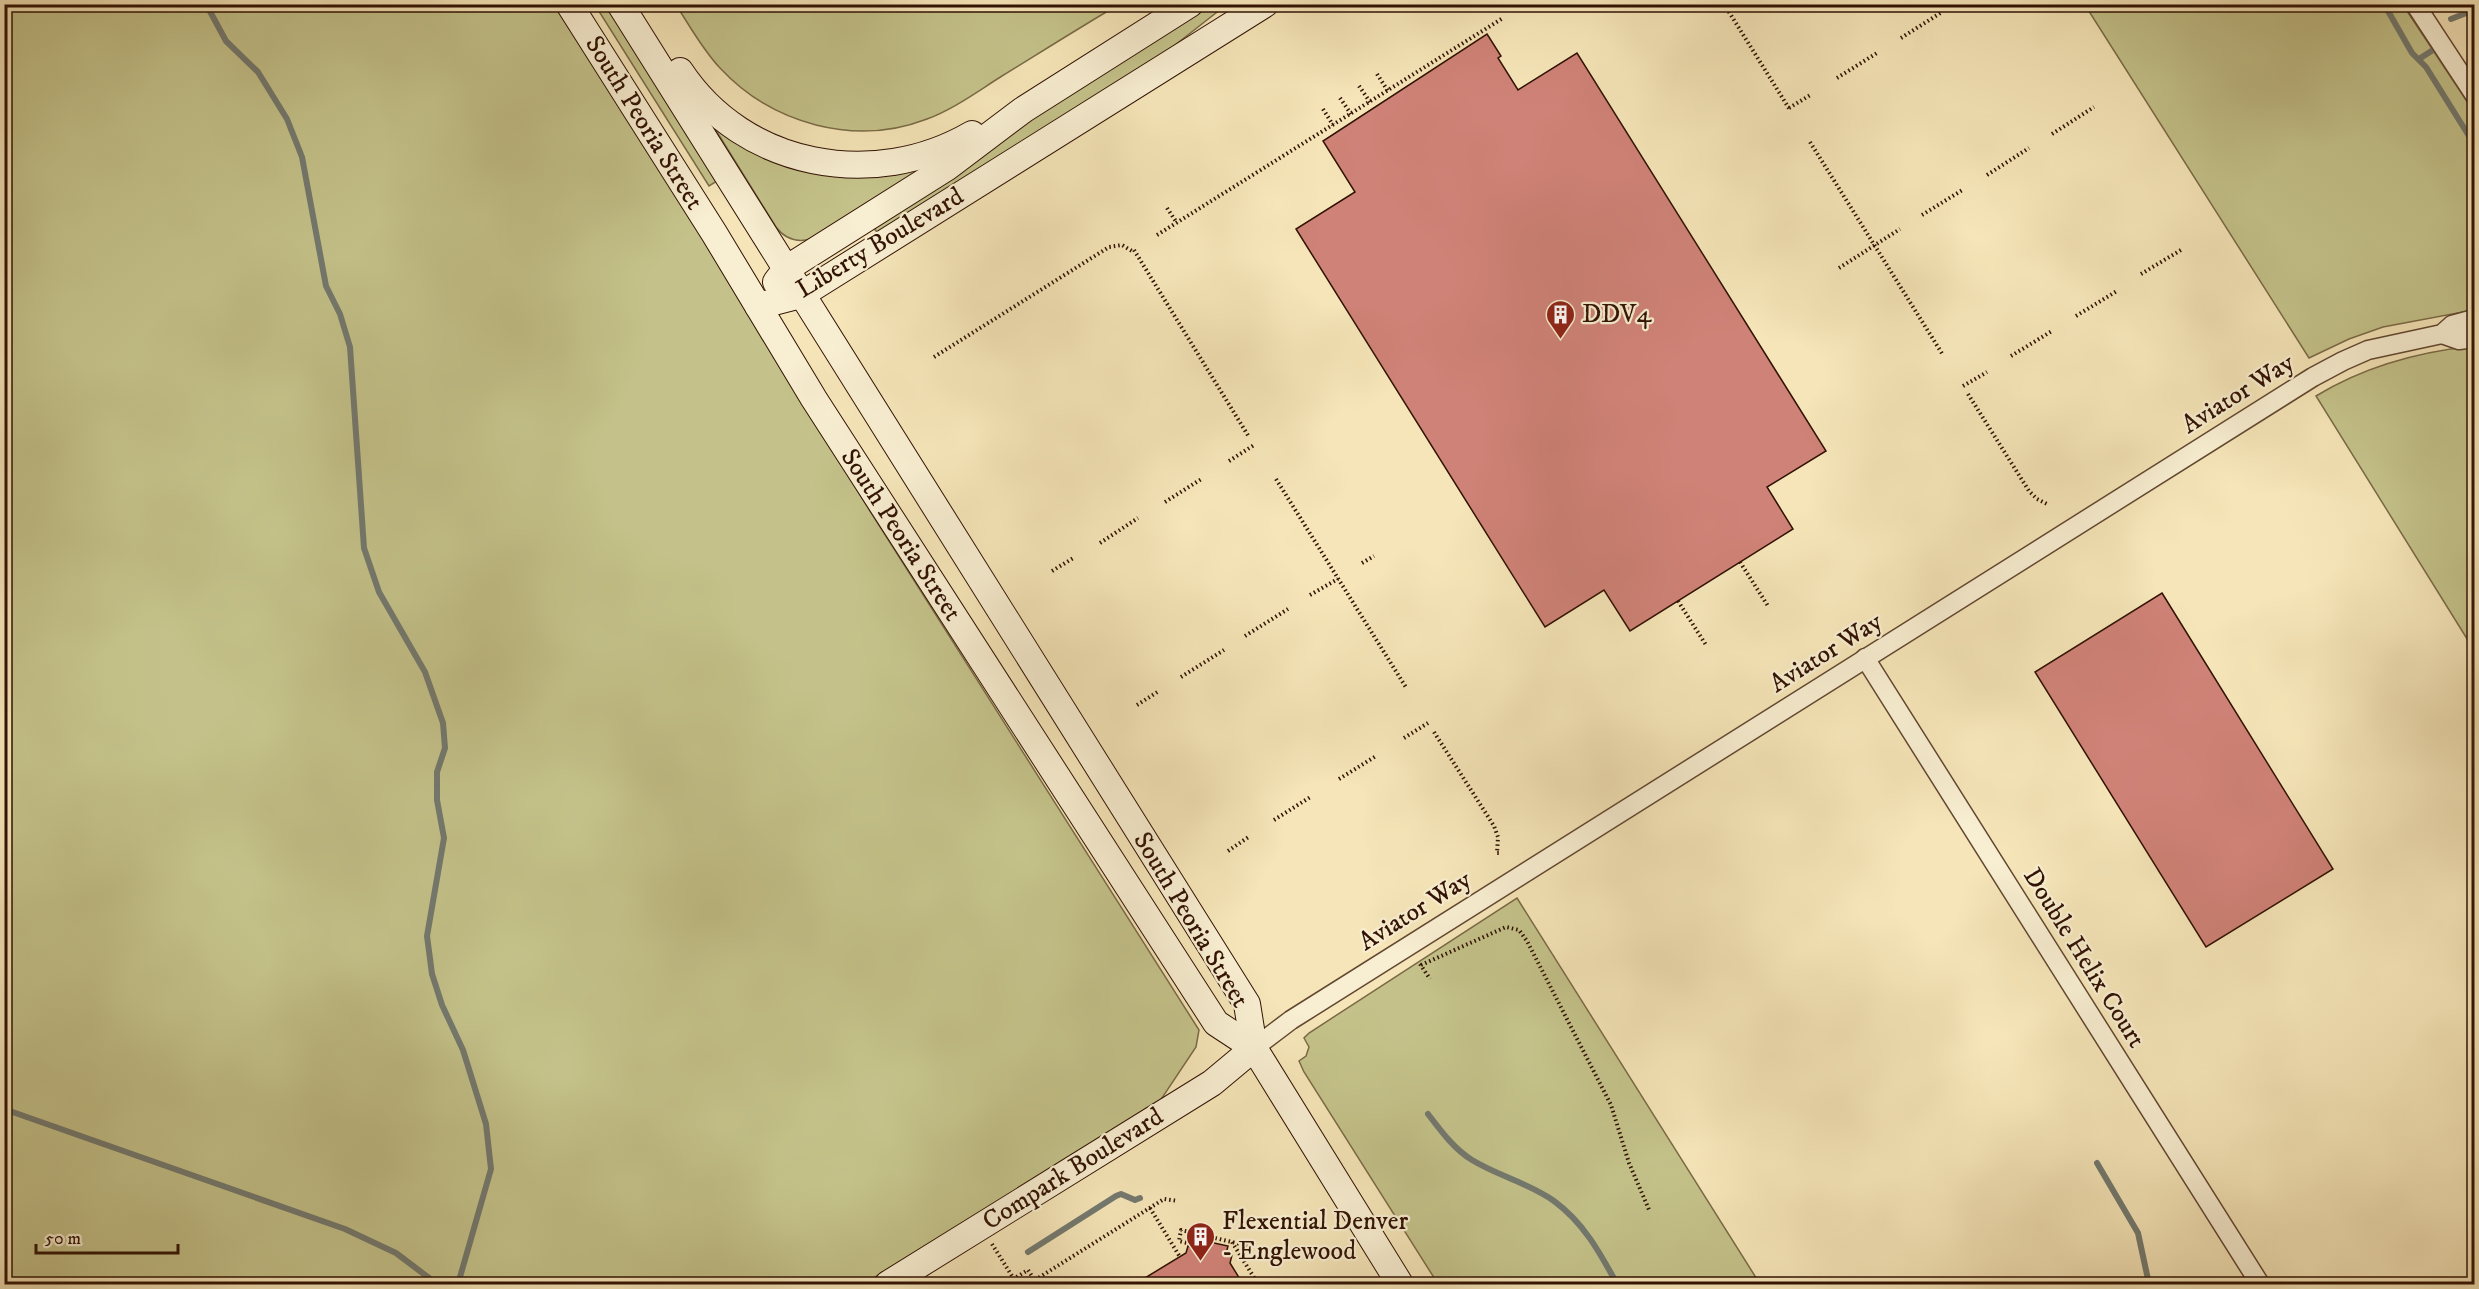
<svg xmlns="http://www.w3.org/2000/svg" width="2479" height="1289" font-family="'IM FELL DW Pica',serif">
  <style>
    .green { fill: #c4c28a; stroke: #7a6a46; stroke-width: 1.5 }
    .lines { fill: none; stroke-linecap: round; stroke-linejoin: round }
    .stream { stroke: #73796f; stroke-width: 6 }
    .building { fill: #cf8277; stroke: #311203; stroke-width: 1.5 }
    .street-casing { stroke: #624730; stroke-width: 21 }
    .secondary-casing { stroke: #311203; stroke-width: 28 }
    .path { stroke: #311203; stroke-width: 4; stroke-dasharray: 1.5 3; stroke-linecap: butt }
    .street { stroke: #f8eed1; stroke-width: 18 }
    .secondary { stroke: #f8eed1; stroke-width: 26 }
    .labels { text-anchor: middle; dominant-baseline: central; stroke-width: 4.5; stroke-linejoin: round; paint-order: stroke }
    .street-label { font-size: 26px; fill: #311203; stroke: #f8eed1 }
    .poi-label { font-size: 26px; fill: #311203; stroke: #f8eed1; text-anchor: start }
  </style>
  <rect width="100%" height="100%" fill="#f5e5b8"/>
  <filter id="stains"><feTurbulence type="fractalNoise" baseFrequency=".00333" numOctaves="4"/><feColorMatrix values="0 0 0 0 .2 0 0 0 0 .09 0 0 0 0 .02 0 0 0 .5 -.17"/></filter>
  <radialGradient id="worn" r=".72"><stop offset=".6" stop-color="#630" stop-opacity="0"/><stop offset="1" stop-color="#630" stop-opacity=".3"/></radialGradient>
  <!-- green -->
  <g class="green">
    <path d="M5 5H554L652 156 870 511 1199 1030 1196 1047 1160 1101 864 1284H5Z"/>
    <path d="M595 5H607L717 181 709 186Z"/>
    <path d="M676 5H1118C1079 28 1041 52 1002 76 978 91 954 109 927 119 855 147 772 124 720 68 702 49 690 26 676 5Z"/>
    <path d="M1211 5H1226L1156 60 879 233 875 230 876 226 1026 120Z"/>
    <path d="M2085 5H2403L2474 112V310L2383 327 2349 339 2309 358Z"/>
    <path d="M712 124 723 129 916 169 918 172 811 239C796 243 785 239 776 227Z"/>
    <path d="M2474 346V650L2316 396C2365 366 2417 352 2474 346Z"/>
    <path d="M1517 898 1760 1284H1438L1304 1072 1299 1061 1306 1056 1309 1047 1304 1038 1309 1033Z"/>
  </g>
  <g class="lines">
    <!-- stream -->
    <g class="stream">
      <path d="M206 4 226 41 258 72 287 119 302 157 326 286 340 314 350 347 364 548 379 592 425 672 443 723 445 748 437 772V800L444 838 427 936 432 974 442 1005 463 1050 486 1124 491 1169 458 1284"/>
      <path d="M2384 4 2412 53 2426 67 2474 144"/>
      <path d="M2451 19 2474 10"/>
      <path d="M2419 59 2433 50"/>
      <path d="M4 1109 345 1229 396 1253 437 1284"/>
      <path d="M1428 1114C1441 1131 1454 1149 1472 1160 1498 1176 1529 1183 1554 1201 1584 1223 1600 1253 1617 1284"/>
      <path d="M2097 1163 2138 1233 2149 1284"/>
      <path d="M1028 1252 1116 1196 1121 1194 1135 1200 1140 1198"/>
    </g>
  </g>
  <!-- building -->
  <g class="building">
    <path d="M1487 34 1501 56 1498 58 1518 90 1577 53 1826 451 1767 487 1793 529 1630 631 1604 590 1545 627 1296 229 1355 192 1323 141Z"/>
    <path d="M2162 593 2333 869 2206 947 2035 672Z"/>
    <path d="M1196 1239 1228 1246 1226 1254 1232 1255 1230 1263 1243 1284H1135L1186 1253 1188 1246 1194 1248Z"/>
  </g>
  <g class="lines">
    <defs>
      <g id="street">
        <path d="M2415 4 2474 94"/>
        <path d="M2442 334 2459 340 2474 338"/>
        <path d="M1865 658 2260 1284"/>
        <path d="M1254 1048 1291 1020 2313 377 2343 361 2368 350 2442 334 2452 325 2474 319"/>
      </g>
      <g id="secondary">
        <path d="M569 4 714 233 814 399 1216 1023 1254 1048"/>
        <path d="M620 4 1247 1004 1254 1048 1400 1284"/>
        <path d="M680 71C744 168 874 191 972 134"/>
        <path d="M776 282 786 269 946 168 1023 110 1190 4"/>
        <path d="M758 306 801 295 1265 4"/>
        <path d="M888 1284 1212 1083 1254 1048"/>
      </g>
    </defs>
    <!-- street casing -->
    <use href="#street" class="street-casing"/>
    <!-- secondary casing -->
    <use href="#secondary" class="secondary-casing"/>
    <!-- path -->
    <g class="path">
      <path d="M1724 4 1790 110"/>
      <path d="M1901 38 1942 12"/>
      <path d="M1377 74 1388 91"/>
      <path d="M1837 78 1877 53"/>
      <path d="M1359 86 1370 102"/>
      <path d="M1340 98 1351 114"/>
      <path d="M1789 108 1812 94"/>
      <path d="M1323 109 1333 125"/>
      <path d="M2052 134 2094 107"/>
      <path d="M1810 142 1943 355"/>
      <path d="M1987 175 2029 148"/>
      <path d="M1167 208 1177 223"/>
      <path d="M1922 215 1964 189"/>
      <path d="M1157 235 1503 18"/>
      <path d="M1134 250 1249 437"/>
      <path d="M1839 268 1900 229"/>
      <path d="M2141 274 2181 250"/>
      <path d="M2076 316 2117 291"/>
      <path d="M2011 356 2052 331"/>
      <path d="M934 357 1109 247 1122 245 1132 251"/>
      <path d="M1963 386 1987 372"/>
      <path d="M1968 394 2029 491 2037 499 2049 505"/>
      <path d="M1229 461 1254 445"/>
      <path d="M1276 479 1407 689"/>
      <path d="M1165 502 1203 478"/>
      <path d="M1100 543 1138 518"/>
      <path d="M1740 562 1768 606"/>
      <path d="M1362 563 1374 556"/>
      <path d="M1052 571 1075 557"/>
      <path d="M1310 595 1338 579"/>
      <path d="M1678 601 1706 645"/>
      <path d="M1245 636 1288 609"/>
      <path d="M1181 677 1224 650"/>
      <path d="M1137 705 1159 691"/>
      <path d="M1434 732 1494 826 1498 837 1497 853H1500"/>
      <path d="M1404 738 1428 723"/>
      <path d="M1339 779 1376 756"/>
      <path d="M1274 820 1312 796"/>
      <path d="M1228 851 1250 836"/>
      <path d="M1420 964 1430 979"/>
      <path d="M1421 965 1506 927 1519 930 1527 941 1611 1105 1629 1163 1650 1212"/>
      <path d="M1150 1208 1180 1257"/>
      <path d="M1232 1242 1258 1284"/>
      <path d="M992 1244 1017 1284"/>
      <path d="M1195 1245 1179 1241 1181 1230 1253 1247"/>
      <path d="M1035 1280 1164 1199 1178 1201"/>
      <path d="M1005 1284 1028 1270 1037 1284"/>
    </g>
    <!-- street -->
    <use href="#street" class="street"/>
    <!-- secondary -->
    <use href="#secondary" class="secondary"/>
  </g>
  <!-- icons -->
  <defs>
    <symbol id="building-pin" viewBox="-11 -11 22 30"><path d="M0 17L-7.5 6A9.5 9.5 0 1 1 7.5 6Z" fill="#8f2418" stroke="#f8eed1"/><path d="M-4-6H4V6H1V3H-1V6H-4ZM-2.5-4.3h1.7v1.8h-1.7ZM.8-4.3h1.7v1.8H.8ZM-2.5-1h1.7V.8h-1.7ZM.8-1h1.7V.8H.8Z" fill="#fff"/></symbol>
  </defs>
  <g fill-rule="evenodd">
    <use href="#building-pin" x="1544" y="298" width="33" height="45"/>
    <use href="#building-pin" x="1184" y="1220" width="33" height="45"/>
  </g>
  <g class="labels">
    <!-- street labels -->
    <g class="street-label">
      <text transform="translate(644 123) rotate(58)">South Peoria Street</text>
      <text transform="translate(880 243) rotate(-31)">Liberty Boulevard</text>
      <text transform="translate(2238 394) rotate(-32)">Aviator Way</text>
      <text transform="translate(901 535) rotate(57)">South Peoria Street</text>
      <text transform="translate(1826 653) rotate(-32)">Aviator Way</text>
      <text transform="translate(1415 911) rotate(-32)">Aviator Way</text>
      <text transform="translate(1191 920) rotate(59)">South Peoria Street</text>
      <text transform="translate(2084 958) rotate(58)">Double Helix Court</text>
      <text transform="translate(1073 1169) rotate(-32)">Compark Boulevard</text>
    </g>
    <!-- poi labels -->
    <g class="poi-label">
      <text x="1582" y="314">DDV4</text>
      <text x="1222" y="1221">Flexential Denver<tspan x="1222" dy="30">- Englewood</tspan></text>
    </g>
  </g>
  <!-- margin -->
  <rect width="2479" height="1289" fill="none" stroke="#f5e5b8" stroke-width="24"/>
  <rect x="6" y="6" width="2467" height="1277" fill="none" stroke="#311203" stroke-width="3"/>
  <rect x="12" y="12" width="2455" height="1265" fill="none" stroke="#311203" stroke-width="1.5"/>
  <!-- scale -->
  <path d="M36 1244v9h142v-9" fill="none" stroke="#311203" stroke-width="3"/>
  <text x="45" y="1244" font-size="18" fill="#311203" stroke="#f8eed1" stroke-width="4.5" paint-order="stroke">50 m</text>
  <rect width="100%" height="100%" filter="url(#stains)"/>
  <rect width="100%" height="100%" fill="url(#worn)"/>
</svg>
